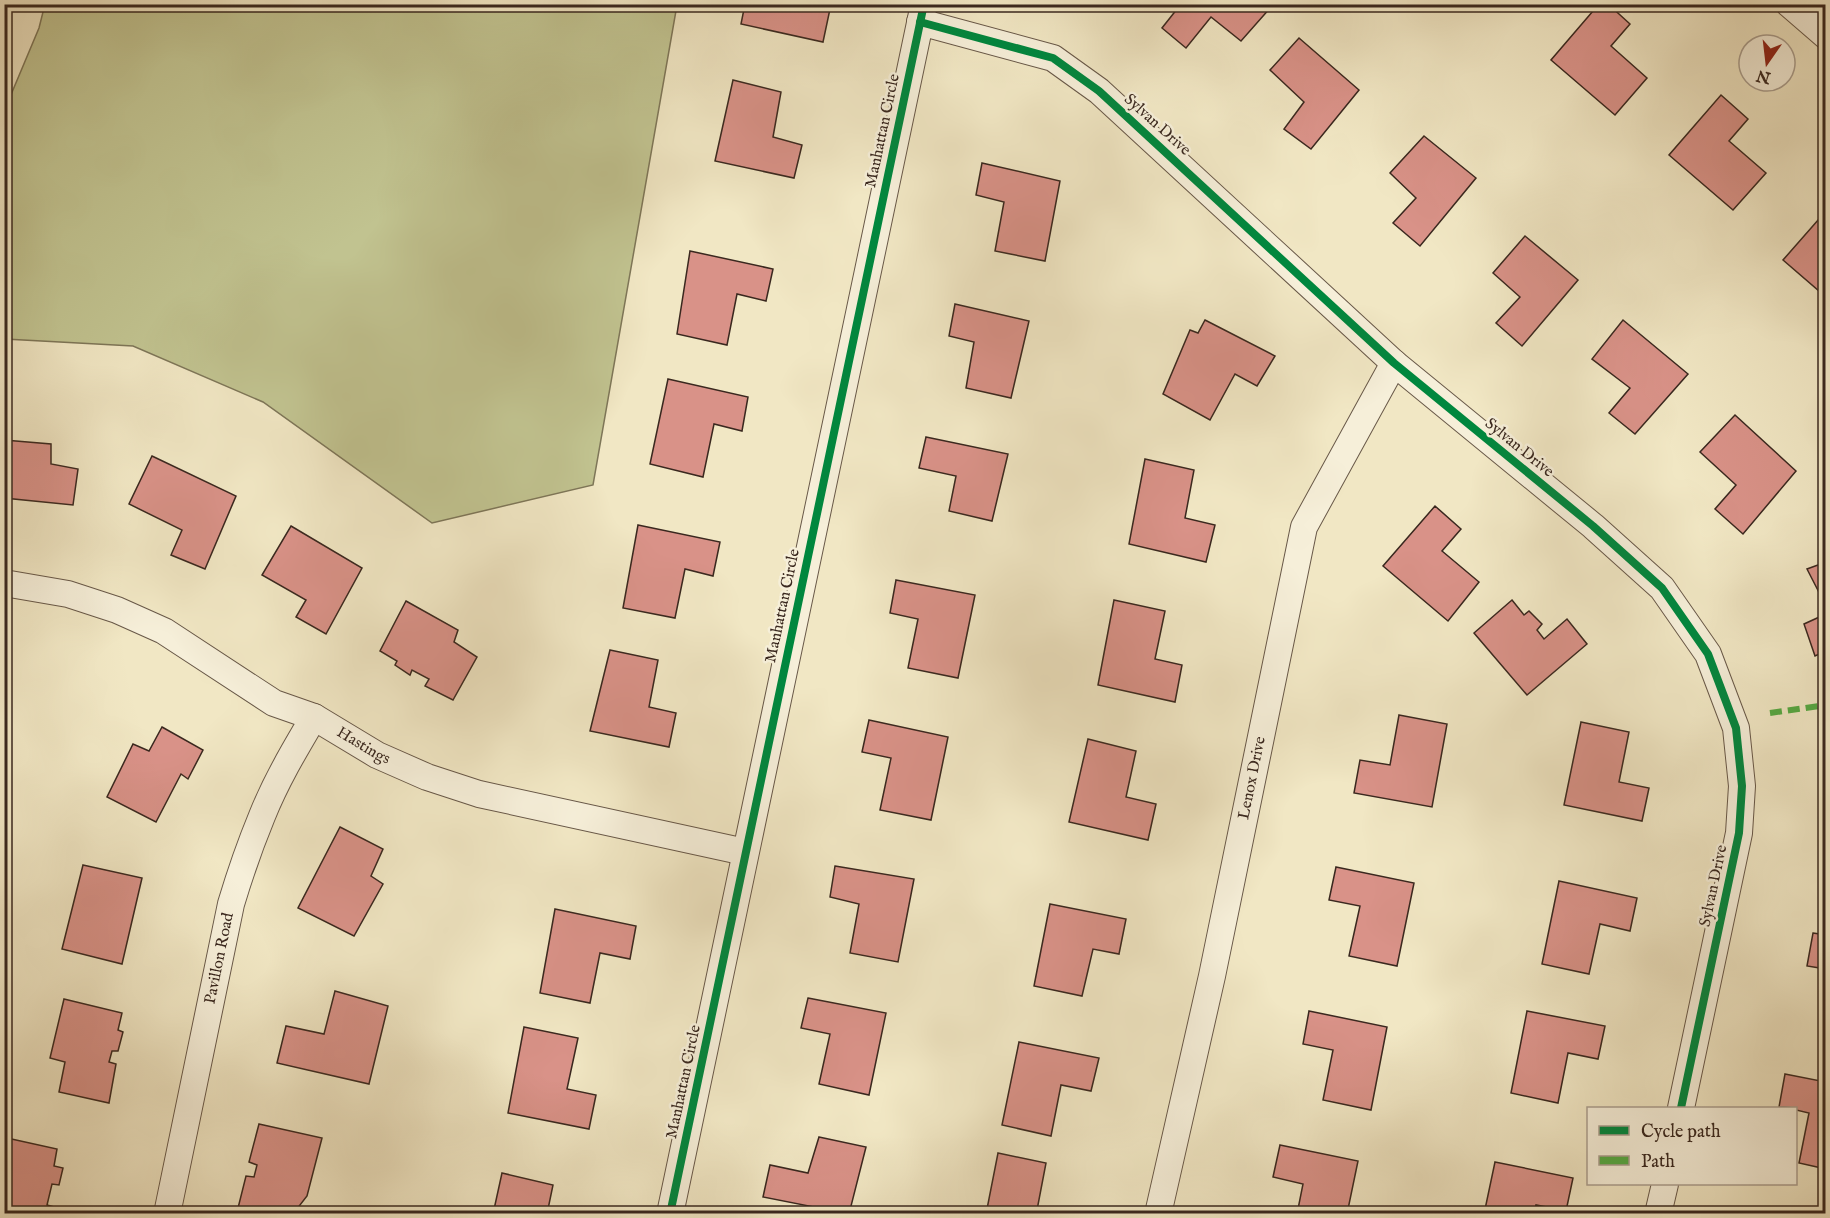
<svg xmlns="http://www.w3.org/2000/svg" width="1830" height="1218" font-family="'IM FELL English',serif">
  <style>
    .green { fill: #c1c390; stroke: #7e7658; stroke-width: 1.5 }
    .building { fill: #d99288; stroke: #3a281f; stroke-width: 1.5 }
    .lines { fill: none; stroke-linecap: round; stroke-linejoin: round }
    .street-casing { stroke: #685848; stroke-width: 28 }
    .street { stroke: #f6efd9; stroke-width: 26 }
    .quiet { stroke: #55aa43; stroke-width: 6; stroke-dasharray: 12 6; stroke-linecap: butt }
    .cycleway-casing { stroke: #f6efd9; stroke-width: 11 }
    .cycleway { stroke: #00873e; stroke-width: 8 }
    .labels { text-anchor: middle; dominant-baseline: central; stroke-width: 5; stroke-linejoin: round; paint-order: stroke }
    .street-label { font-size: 16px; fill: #3a281f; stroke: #f6efd9 }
  </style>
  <rect width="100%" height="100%" fill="#f1e7c4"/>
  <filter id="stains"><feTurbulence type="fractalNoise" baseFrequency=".00333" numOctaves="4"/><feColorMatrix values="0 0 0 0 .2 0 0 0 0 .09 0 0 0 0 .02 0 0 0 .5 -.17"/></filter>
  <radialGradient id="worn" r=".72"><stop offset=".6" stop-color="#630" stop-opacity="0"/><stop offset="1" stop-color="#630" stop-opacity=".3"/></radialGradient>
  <!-- green -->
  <path class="green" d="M45 4 677 5 593 485 432 523 263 402 133 346 5 339V109L39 28Z"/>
  <!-- building -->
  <g class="building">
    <path d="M745 4H811L830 9 823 42 741 24Z"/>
    <path d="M1181 4H1268L1271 7 1241 41 1211 17 1186 48 1162 28Z"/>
    <path d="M1599 4H1608L1630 24 1611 46 1647 78 1615 115 1551 60Z"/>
    <path d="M1299 38 1359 90 1311 149 1284 129 1304 102 1270 70Z"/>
    <path d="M733 80 781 92 773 137 802 145 794 178 715 161Z"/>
    <path d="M1721 95 1748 119 1729 141 1766 173 1733 210 1669 155Z"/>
    <path d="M1424 136 1476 178 1420 246 1393 223 1416 198 1390 173Z"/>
    <path d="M982 163 1060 181 1045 261 995 251 1004 202 976 195Z"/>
    <path d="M1826 211V297L1783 260Z"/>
    <path d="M1525 236 1578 280 1522 346 1496 323 1520 297 1493 273Z"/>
    <path d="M690 251 773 269 766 301 737 294 727 345 677 334Z"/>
    <path d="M955 304 1029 321 1011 398 966 388 974 342 949 336Z"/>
    <path d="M1205 320 1275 356 1257 386 1235 374 1210 420 1163 394 1190 330 1198 333Z"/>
    <path d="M1623 320 1688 374 1635 434 1609 413 1630 388 1592 359Z"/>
    <path d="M668 379 748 397 742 431 714 424 703 477 650 464Z"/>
    <path d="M1735 415 1796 471 1743 534 1715 509 1736 485 1700 452Z"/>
    <path d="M926 437 1008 454 992 521 949 511 956 476 919 468Z"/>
    <path d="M4 440 51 444V464L78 469 73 505 4 498Z"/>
    <path d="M152 456 236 496 205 569 171 555 182 530 129 504Z"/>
    <path d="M1145 459 1194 470 1185 518 1215 525 1206 562 1129 544Z"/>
    <path d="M1435 506 1461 529 1442 551 1479 582 1448 621 1383 566Z"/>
    <path d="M638 525 720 542 713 576 685 569 675 618 623 608Z"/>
    <path d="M291 526 362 568 326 634 296 617 306 600 262 575Z"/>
    <path d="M1826 562V606L1807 569Z"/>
    <path d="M896 580 975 595 958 678 908 668 918 619 890 613Z"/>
    <path d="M1114 600 1165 611 1155 659 1182 665 1175 702 1098 685Z"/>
    <path d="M1512 600 1524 615 1529 611 1542 624 1537 630 1544 639 1567 619 1587 644 1527 695 1474 633Z"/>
    <path d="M406 601 458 630 454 642 477 657 453 700 425 686 429 679 412 670 410 675 395 665 397 661 380 651Z"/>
    <path d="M1826 614V651L1815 656 1804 624Z"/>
    <path d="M610 650 658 660 649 707 676 713 669 747 590 731Z"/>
    <path d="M1399 715 1447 724 1432 807 1354 793 1360 760 1390 765Z"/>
    <path d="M869 720 948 737 931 820 880 810 891 758 862 752Z"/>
    <path d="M1581 722 1629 732 1619 782 1649 788 1642 821 1564 805Z"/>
    <path d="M162 727 203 750 188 779 181 774 156 822 107 797 133 744 149 751Z"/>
    <path d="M1088 739 1136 751 1126 797 1156 804 1148 840 1069 822Z"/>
    <path d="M340 827 383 849 371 876 383 884 354 936 298 908Z"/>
    <path d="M83 865 142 878 122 964 62 949Z"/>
    <path d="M835 866 914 879 898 962 850 953 859 904 830 897Z"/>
    <path d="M1336 867 1414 883 1397 966 1349 956 1360 906 1329 900Z"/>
    <path d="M1559 881 1637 898 1630 931 1600 924 1589 974 1542 964Z"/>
    <path d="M1050 904 1126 919 1119 954 1093 949 1082 996 1034 986Z"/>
    <path d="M555 909 636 926 630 959 600 953 590 1003 540 993Z"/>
    <path d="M1813 933 1826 935V969L1807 966Z"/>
    <path d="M335 991 388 1006 369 1084 277 1063 286 1026 324 1034Z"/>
    <path d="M808 998 886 1013 869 1095 819 1084 830 1034 801 1028Z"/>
    <path d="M64 999 122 1013 118 1030 123 1032 118 1051H112L109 1062 116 1064 109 1103 59 1092 65 1062 50 1058Z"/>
    <path d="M1309 1011 1387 1027 1371 1110 1323 1100 1333 1050 1303 1044Z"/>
    <path d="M1527 1011 1605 1026 1598 1059 1568 1053 1558 1103 1511 1093Z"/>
    <path d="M524 1027 578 1038 567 1089 596 1095 589 1129 508 1113Z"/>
    <path d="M1019 1042 1099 1058 1091 1091 1061 1085 1051 1136 1002 1125Z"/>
    <path d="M1785 1074 1826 1082V1169L1799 1163 1809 1113 1796 1110V1108L1779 1107Z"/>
    <path d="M259 1124 322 1138 307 1196 293 1214 237 1212 246 1176 254 1177 257 1165 249 1162Z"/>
    <path d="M819 1137 866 1147 849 1214 763 1197 770 1165 808 1173Z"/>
    <path d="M7 1138 57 1149 54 1166 63 1168 59 1185 52 1184 47 1205 79 1214H4V1151Z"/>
    <path d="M1280 1145 1358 1161 1347 1214H1297L1303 1184 1273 1177Z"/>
    <path d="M998 1153 1046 1163 1037 1210 1053 1214H986Z"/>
    <path d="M1495 1162 1573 1178 1566 1211 1536 1205 1534 1214H1484Z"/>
    <path d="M502 1173 553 1185 547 1214H493Z"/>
  </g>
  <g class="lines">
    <defs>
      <g id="street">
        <path d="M1789 4 1826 36"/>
        <path d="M920 22 1053 58 1099 91 1394 363 1593 526 1662 588 1708 654 1736 728 1742 786 1739 833 1681 1108"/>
        <path id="s1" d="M4 583 68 594 117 610 164 631 274 703 314 717 377 755 427 777 479 794 745 852"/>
        <path id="s2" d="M167 1214 231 904C240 874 250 845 262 816 276 781 295 749 314 717"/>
        <path d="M670 1214 924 4"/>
        <path id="s3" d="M1158 1214 1212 976 1304 527 1394 363"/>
        <path d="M1658 1214 1665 1184"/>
      </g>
    </defs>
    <!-- street casing -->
    <use href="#street" class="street-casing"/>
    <!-- street -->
    <use href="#street" class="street"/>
    <!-- quiet -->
    <path class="quiet" d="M1770 713 1826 705"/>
    <defs>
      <g id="cycleway">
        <path d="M920 22 1053 58 1099 91 1394 363 1593 526 1662 588 1708 654 1736 728 1742 786 1739 833 1681 1108"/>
        <path d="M670 1214 924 4"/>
      </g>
    </defs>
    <!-- cycleway casing -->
    <use href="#cycleway" class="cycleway-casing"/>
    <!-- cycleway -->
    <use href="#cycleway" class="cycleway"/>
  </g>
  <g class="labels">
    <!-- street labels -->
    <g class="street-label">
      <text transform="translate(1157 125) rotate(42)">Sylvan Drive</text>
      <text transform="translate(883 131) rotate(-78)">Manhattan Circle</text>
      <text transform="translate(1519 448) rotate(39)">Sylvan Drive</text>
      <text transform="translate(783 606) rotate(-78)">Manhattan Circle</text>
      <text stroke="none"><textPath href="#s1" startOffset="399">Hastings</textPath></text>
      <text stroke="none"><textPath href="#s3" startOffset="446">Lenox Drive</textPath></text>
      <text transform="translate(1714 886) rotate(-78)">Sylvan Drive</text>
      <text stroke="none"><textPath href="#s2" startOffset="261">Pavillon Road</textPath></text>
      <text transform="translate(684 1082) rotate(-78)">Manhattan Circle</text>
    </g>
  </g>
  <!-- margin -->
  <rect width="1830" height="1218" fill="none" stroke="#f1e7c4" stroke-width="24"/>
  <rect x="6" y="6" width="1818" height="1206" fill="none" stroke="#3a281f" stroke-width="3"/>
  <rect x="12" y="12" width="1806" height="1194" fill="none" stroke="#3a281f" stroke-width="1.5"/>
  <!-- legend -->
  <rect x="1587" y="1107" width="210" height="78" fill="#f6efd9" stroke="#ab9f8f" stroke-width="1.5"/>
  <rect x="1599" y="1126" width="30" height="9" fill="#00873e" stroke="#ab9f8f" stroke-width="1.5"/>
  <text x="1641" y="1137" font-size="18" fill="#3a281f">Cycle path</text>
  <rect x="1599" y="1156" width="30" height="9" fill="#55aa43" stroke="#ab9f8f" stroke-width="1.5"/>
  <text x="1641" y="1167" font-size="18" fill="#3a281f">Path</text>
  <!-- north arrow -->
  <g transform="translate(1767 63) rotate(194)"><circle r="28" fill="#f6efd9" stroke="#ab9f8f" stroke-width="1.5"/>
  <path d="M0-4.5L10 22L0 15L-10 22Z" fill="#8f2418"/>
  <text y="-9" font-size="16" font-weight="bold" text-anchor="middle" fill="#3a281f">N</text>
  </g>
  <rect width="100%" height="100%" filter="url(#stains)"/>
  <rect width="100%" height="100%" fill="url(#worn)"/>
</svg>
